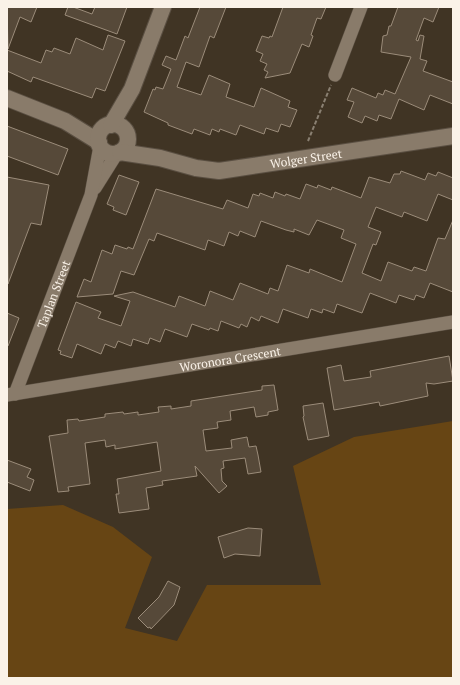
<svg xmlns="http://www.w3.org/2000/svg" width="460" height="685" font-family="'PT Serif',serif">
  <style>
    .green { fill: #674514 }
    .building { fill: #564939; stroke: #9b8c7a }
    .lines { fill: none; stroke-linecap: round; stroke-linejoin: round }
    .minor-casing { stroke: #5a4f42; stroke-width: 14 }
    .tertiary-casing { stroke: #5a4f42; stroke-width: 18 }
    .path { stroke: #8a8072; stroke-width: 2; stroke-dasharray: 4 2; stroke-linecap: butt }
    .minor { stroke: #897b6a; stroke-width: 13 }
    .tertiary { stroke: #897b6a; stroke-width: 16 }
    .labels { text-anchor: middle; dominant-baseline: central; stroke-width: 3; stroke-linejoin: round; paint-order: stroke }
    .street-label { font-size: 12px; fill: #faf2e8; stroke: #36291b }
  </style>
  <rect width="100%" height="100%" fill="#403424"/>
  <!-- green -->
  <path class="green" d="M453 421V678H7V509L63 505 113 527 152 557 125 628 177 641 207 585H321L293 466 354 437Z"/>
  <!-- building -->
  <g class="building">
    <path d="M7 7H37L31 22 20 17 8 49Z"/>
    <path d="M68 7H73L92 14 95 7H127L117 34 65 15Z"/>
    <path d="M200 7H226L214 38 210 36 199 67 186 62 177 87 201 95 209 75 230 84 226 97 254 107 261 88 290 101 288 107 297 110 290 127 281 124 278 132 266 128 264 134 240 125 236 135 220 129 219 132 212 129 210 135 194 129 192 134 168 125V123L144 112 153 89 155 90 156 87 163 89 171 69 162 65 166 56 176 60 185 36 188 38Z"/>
    <path d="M283 7H326L321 19 317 18 311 35 313 36 309 47 302 44 290 73 265 78 268 72 264 70 267 64 260 61 263 54 256 51 262 36 269 38 270 36 272 37Z"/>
    <path d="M398 7H439L433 22 424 18 416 40 418 41 420 35 424 36 420 59 427 61 423 71 453 82V104L430 95 424 110 399 99 391 119 379 115 377 121 365 116 362 123 348 117 354 102 347 100 352 88 376 98 378 93 383 95 385 90 395 94 411 57 381 52 383 36 387 35 389 26H391Z"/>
    <path d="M108 35 125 41 105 91 96 88 92 98 33 77 31 82 7 71V50L41 63 46 50 52 52 54 48 70 54 76 38 103 50Z"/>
    <path d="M7 126 68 149 58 175 7 156Z"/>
    <path d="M401 171 425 180 428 173 436 176 438 172 453 178V200L438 194 427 221 404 212 402 217 376 207 368 227 381 232 376 245 373 244 362 273 381 281 388 262 412 271 414 267 426 271 438 238 445 239 453 220V292L430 283 424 298 416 295 414 300 399 295 396 303 370 293 362 313 337 304 334 313 323 309 322 313 311 309 308 318 283 309 278 323 261 316 259 321 251 317 247 327 241 324 239 328 221 321 218 331 210 328 209 330 192 324 187 337 165 329 160 342 150 338 148 344 133 339 131 346 118 341 115 348 105 344 101 354 77 344 72 358 60 354 61 351 58 350 76 302 101 312 98 318 121 326 130 301 114 296 133 292 175 307 179 296 205 306 210 291 233 300 240 283 268 294 270 288 278 291 287 265 309 273 310 269 342 282 356 244 341 238 344 230 317 220 309 235 294 229V232L286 230 261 221 255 237 240 231 238 236 229 232 224 246 208 240 205 250 157 233 154 241 149 239 134 275 121 271 113 294 77 297 84 279 91 282 102 250 112 254 115 245 127 249 128 247 133 249 156 189 223 209 227 200 248 208 253 194 259 196 260 193 273 198 275 192 285 196 286 194 300 199 306 184 317 188 318 185 331 190 332 187 361 198 369 177 390 183 394 174H400Z"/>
    <path d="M119 175 139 182 126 215 113 210 114 207 107 204Z"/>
    <path d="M7 177 49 185 41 225 31 223 8 284Z"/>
    <path d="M7 313 19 318 8 346H7Z"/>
    <path d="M449 356 453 381 434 384 426 383 428 396 380 406 379 402 334 410 327 368 341 365 344 381 371 377 370 371Z"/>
    <path d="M274 385 278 410 268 412V415L256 417 254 407 230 411 231 420 217 422 218 428 203 430 206 451 232 448 231 440 247 437 249 447 256 446 258 455 261 472 248 474 245 458 223 461 224 468 221 469 222 481 227 486 219 493 195 466 197 476 162 481 163 485 146 488 149 509 119 513 116 494H119L117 479 161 471 157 442 115 449V445L106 447 105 440 85 443 90 484 68 487 69 491 58 492 49 436 68 433 67 420 78 419 79 421 105 417V414L123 412 124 414 138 412V415L159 412 158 407 171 406V409L191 406V401L262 390V386Z"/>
    <path d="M323 403 329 436 308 440 303 417 304 416 303 406Z"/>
    <path d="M7 460 31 469 27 477 34 480 30 491 7 482Z"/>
    <path d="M248 528 262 529 260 556 235 554 224 558 218 537Z"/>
    <path d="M168 581 180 587 174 605 151 629 150 627 148 628 138 618 159 597Z"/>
  </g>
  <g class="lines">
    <defs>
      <g id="minor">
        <path d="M335 75 361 7"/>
        <path d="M95 188 117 153"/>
        <path id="s1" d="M15 394 91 195 100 146"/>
        <path id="s2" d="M7 395 453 322"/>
      </g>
      <g id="tertiary">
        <path d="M7 98 65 121 99 142"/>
        <circle cx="113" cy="139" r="15"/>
        <path d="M111 125 132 89 163 7"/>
        <path id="s3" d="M120 152 160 158 196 168 219 171 453 136"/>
      </g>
    </defs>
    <!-- minor casing -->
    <use href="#minor" class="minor-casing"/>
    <!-- tertiary casing -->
    <use href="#tertiary" class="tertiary-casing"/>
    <!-- path -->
    <path class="path" d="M308 141 331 85"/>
    <!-- minor -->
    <use href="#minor" class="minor"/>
    <!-- tertiary -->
    <use href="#tertiary" class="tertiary"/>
  </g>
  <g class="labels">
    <!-- street labels -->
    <g class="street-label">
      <text stroke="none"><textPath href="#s3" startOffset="189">Wolger Street</textPath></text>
      <text stroke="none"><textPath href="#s1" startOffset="107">Taplan Street</textPath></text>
      <text stroke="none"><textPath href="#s2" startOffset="226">Woronora Crescent</textPath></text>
    </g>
  </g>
  <!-- border -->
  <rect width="460" height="685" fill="none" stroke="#faf2e8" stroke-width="16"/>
</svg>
